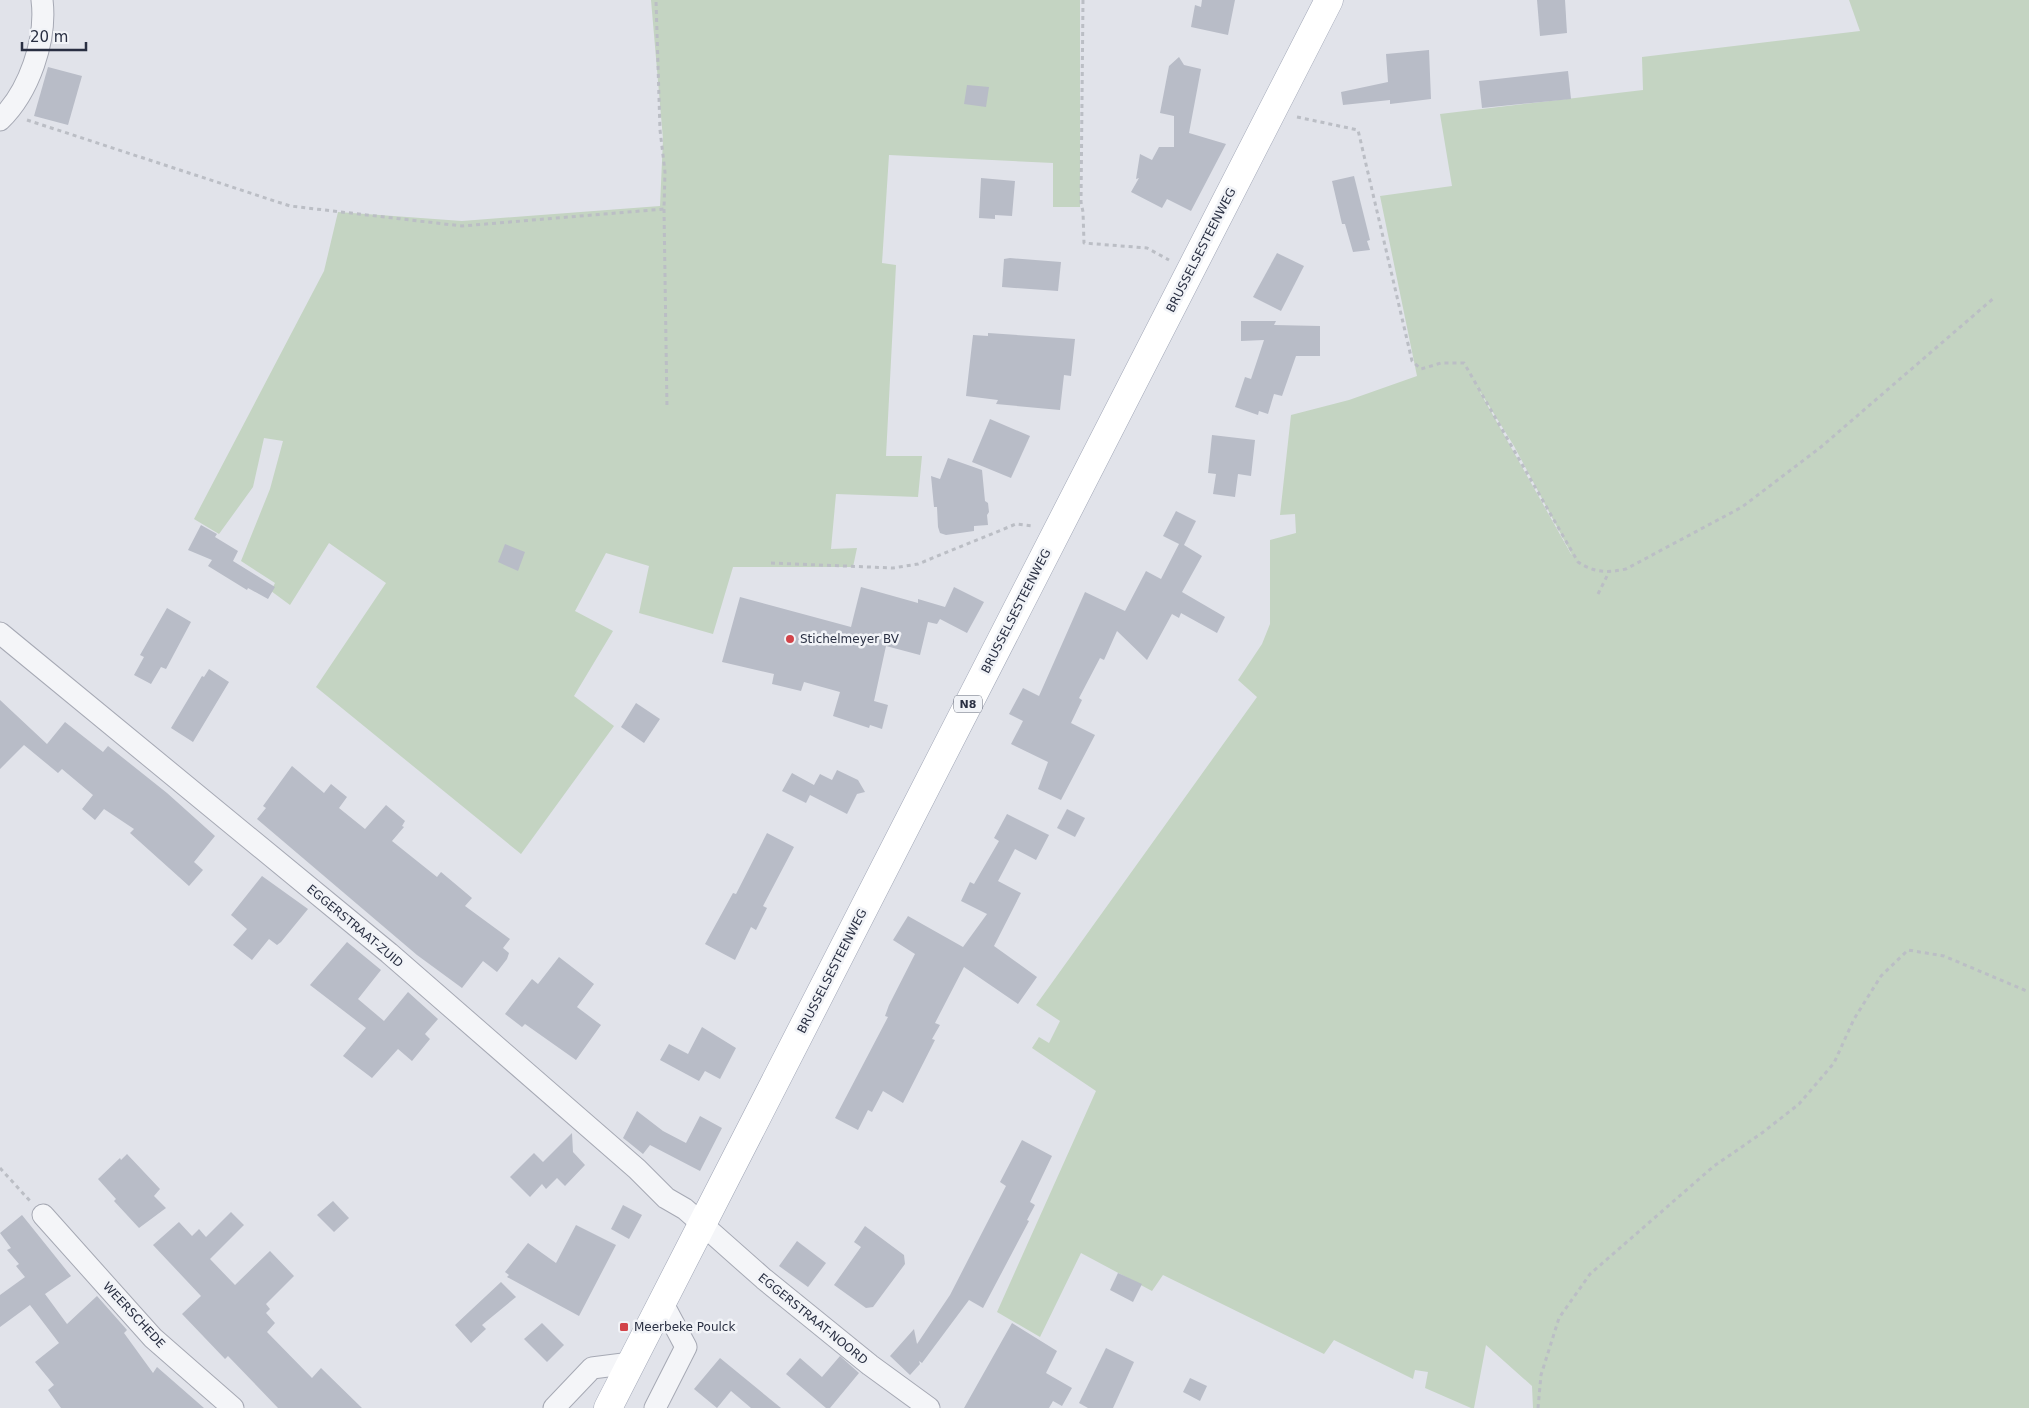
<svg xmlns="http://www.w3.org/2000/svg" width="2029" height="1408" font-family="'DejaVu Sans',sans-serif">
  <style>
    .green { fill: #c4d4c2; fill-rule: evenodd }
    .building { fill: #b8bcc7 }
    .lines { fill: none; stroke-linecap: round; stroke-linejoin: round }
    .minor-casing { stroke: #a6a9b4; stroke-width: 23 }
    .major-casing { stroke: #a0a6b6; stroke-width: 29 }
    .path { stroke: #bbbec5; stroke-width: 3; stroke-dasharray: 4 4; stroke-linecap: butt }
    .minor { stroke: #f4f5f8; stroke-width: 21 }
    .major { stroke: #fff; stroke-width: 28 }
    .poi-dot { fill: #d24349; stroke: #f1f3f7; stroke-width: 2 }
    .labels { text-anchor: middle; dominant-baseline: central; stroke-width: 5; stroke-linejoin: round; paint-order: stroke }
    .shield { fill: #f1f3f7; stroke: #656a78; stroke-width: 1 }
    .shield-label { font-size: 11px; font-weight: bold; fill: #292f42 }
    .street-label { font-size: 12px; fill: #292f42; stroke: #f1f3f7 }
    .poi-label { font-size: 12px; fill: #292f42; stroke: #f1f3f7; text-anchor: start }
  </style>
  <rect width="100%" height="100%" fill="#e1e3ea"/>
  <!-- green -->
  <g class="green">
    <path d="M651 0H1080V207H1053V163L889 155 882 263 896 265 886 456H922L918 497 836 494 831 549 857 548 853 567H733L713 634 639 613 649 566 606 553 575 611 613 631 574 696 614 726 521 854 316 687 386 583 329 543 290 605 271 591 275 583 241 561 270 489 283 441 264 438 253 487 219 534 194 519 324 271 338 212 462 221 660 206 663 139Z"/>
    <path d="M1849 0H2029V1408H1533L1532 1386 1486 1345 1474 1408H1471L1425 1388 1428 1372 1415 1370 1413 1379 1334 1340 1324 1354 1163 1275 1152 1291 1081 1253 1040 1337 997 1312 1096 1091 1032 1048 1039 1037 1049 1043 1060 1021 1036 1005 1257 697 1238 680 1262 644 1270 624V540L1296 533 1295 514 1280 515 1291 415 1349 400 1417 376 1380 196 1452 186 1440 114 1643 90 1642 57 1860 31ZM1476 385 1514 446 1572 555 1571 554Z"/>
  </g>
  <!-- building -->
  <g class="building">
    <path d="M1202 0H1235L1228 35 1191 27 1195 5 1201 7Z"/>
    <path d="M1537 0H1565L1567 33 1540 36Z"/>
    <path d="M1429 50 1431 99 1390 104V100L1343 105 1341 92 1388 82 1386 54Z"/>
    <path d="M1179 57 1184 65 1201 69 1189 133 1226 144 1191 211 1167 199 1162 208 1131 192 1139 178 1136 179 1140 154 1152 160 1159 147H1174V116L1160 113 1169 66Z"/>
    <path d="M48 67 82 76 68 125 34 116Z"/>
    <path d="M1568 71 1571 99 1482 108 1479 81Z"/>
    <path d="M967 85 989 87 986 107 964 104Z"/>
    <path d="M1354 176 1370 240 1367 241 1370 250 1353 252 1345 224H1342L1332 181Z"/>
    <path d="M981 178 1015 181 1012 216 995 215V219L979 218Z"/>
    <path d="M1277 253 1304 266 1281 311 1253 297Z"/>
    <path d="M1010 258 1061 262 1058 291 1002 287 1004 259Z"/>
    <path d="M1241 321H1276L1274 325 1320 326V356H1296L1282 396 1274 394 1268 414 1259 411 1258 415 1235 407 1245 377 1251 379 1264 340 1241 341Z"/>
    <path d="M988 333 1075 339 1071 376 1064 375 1060 410 996 404 998 400 966 396 973 335 988 336Z"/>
    <path d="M990 419 1030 436 1011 478 972 462Z"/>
    <path d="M1212 435 1255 440 1251 476 1238 474 1235 497 1213 494 1216 474 1208 473Z"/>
    <path d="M948 458 982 470 985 501 988 503 989 512 987 515 988 525 974 526V531L946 535 940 533 938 527 937 507H934L931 476 940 479Z"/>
    <path d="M1176 511 1196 521 1184 545 1202 556 1182 592 1225 617 1217 633 1181 613 1179 618 1172 614 1147 660 1117 631 1104 660 1100 658 1079 698 1082 700 1071 723 1095 735 1061 800 1038 789 1048 762 1011 744 1023 721 1009 714 1023 688 1039 696 1085 592 1125 611 1146 571 1161 579 1179 544 1163 536Z"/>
    <path d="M201 525 217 534 215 537 238 551 233 561 275 587 268 599 248 588 247 590 208 566 212 560 188 550Z"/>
    <path d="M505 544 525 552 518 571 498 562Z"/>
    <path d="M861 587 918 603V599L945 607 954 587 984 602 967 633 940 619 937 624 928 622 920 655 886 646 874 701 888 705 882 729 870 725 869 728 833 716 840 692 804 682 801 691 772 684 774 674 722 662 740 597 851 627Z"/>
    <path d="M167 608 191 622 166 669 161 667 151 684 134 675 144 657 140 655Z"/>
    <path d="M209 669 229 682 193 742 171 728 202 676 204 677Z"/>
    <path d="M0 700 47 744 65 722 103 752 108 746 167 793 215 836 194 862 203 870 189 886 130 833 134 829 104 809 95 820 82 809 93 795 62 769 58 773 24 745 0 769Z"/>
    <path d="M636 703 660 719 644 743 621 727Z"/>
    <path d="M292 766 324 793 331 784 347 797 339 808 365 829 386 805 405 821 402 826 404 827 392 841 437 877 441 872 472 898 465 906 510 939 503 948 509 953 507 959 497 972 483 961 462 988 417 955 257 819 266 808 263 806Z"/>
    <path d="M837 770 858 780 865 792 857 794 847 814 810 795 806 803 782 791 792 773 814 785 820 774 832 780Z"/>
    <path d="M1067 809 1085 818 1075 837 1057 828Z"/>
    <path d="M1007 814 1049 835 1036 860 1015 849 998 881 1021 893 994 946 1037 977 1018 1004 964 967 935 1023 940 1025 932 1039 935 1040 903 1103 883 1091 872 1112 868 1110 858 1130 835 1118 888 1017 885 1016 889 1005 915 954 893 940 908 916 963 947 987 914 961 901 970 882 974 884 999 841 994 838Z"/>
    <path d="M767 833 794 847 763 906 767 908 756 930 751 927 735 960 705 944 733 893 736 894Z"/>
    <path d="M262 876 308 909 281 942 277 945 269 939 252 960 233 945 247 929 231 915Z"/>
    <path d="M347 942 381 970 358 999 384 1021 408 992 438 1019 425 1034 430 1039 412 1061 398 1049 372 1078 343 1056 366 1028 310 985Z"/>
    <path d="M559 957 594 984 577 1007 601 1025 576 1060 525 1024 522 1027 505 1014 532 979 538 984Z"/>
    <path d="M702 1027 736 1048 720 1079 705 1071 699 1081 660 1060 669 1044 688 1054Z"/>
    <path d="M637 1111 663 1131 686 1143 700 1116 722 1128 700 1171 650 1145 643 1154 627 1141 623 1138Z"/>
    <path d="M572 1133 573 1152 585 1165 565 1186 557 1178 546 1189 542 1184 530 1197 510 1177 534 1153 543 1162Z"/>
    <path d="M1022 1140 1052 1156 1030 1202 1035 1205 1027 1220 1029 1221 983 1308 969 1300 922 1363 919 1361 920 1364 910 1375 890 1356 914 1329 917 1344 950 1295 1006 1186 1000 1182Z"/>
    <path d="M127 1154 160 1189 154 1196 166 1208 139 1228 114 1201 116 1199 98 1179 120 1158 121 1160Z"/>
    <path d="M333 1201 349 1218 334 1232 317 1215Z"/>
    <path d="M623 1205 642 1215 629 1239 611 1229Z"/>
    <path d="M231 1212 244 1225 210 1259 235 1285 270 1251 294 1276 266 1304 270 1309 266 1313 275 1323 267 1332 312 1378 321 1368 362 1408H278L228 1356 225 1359 182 1314 201 1296 153 1245 179 1222 192 1236 199 1229 206 1237Z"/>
    <path d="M22 1215 71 1276 45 1294 67 1324 97 1296 127 1330 124 1333 153 1373 157 1367 204 1408H61L48 1390 54 1385 35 1362 59 1343 30 1305 0 1327V1295L25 1277 16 1266 19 1264 7 1250 11 1248 0 1233Z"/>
    <path d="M576 1225 616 1245 579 1316 507 1277 509 1275 505 1272 528 1243 556 1263Z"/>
    <path d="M865 1226 904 1255 905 1264 873 1307 866 1308 834 1285 861 1247 854 1242Z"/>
    <path d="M797 1241 826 1263 808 1287 779 1266Z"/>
    <path d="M1118 1273 1142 1284 1133 1302 1110 1290Z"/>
    <path d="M501 1282 516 1297 482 1325 486 1329 471 1343 455 1325Z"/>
    <path d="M542 1323 564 1345 547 1362 524 1339Z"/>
    <path d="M1012 1323 1057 1351 1046 1373 1072 1388 1062 1406 1053 1401 1049 1408H964Z"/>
    <path d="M1106 1348 1134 1362 1113 1408H1088L1079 1403Z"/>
    <path d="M840 1356 859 1373 830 1408H826L786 1374 800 1358 822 1377Z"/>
    <path d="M720 1358 781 1408H751L731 1391 717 1408 694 1389Z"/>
    <path d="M1190 1378 1207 1386 1200 1401 1183 1392Z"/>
  </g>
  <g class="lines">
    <defs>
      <g id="minor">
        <path d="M0 120C29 92 47 40 42 0"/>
        <path d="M0 633 389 953 637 1169 666 1198 685 1209 764 1279 870 1365 929 1408"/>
        <path d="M43 1215 153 1338 233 1408"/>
        <path d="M554 1408 592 1368 631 1363"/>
        <path d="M655 1408 686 1347 662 1302"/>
      </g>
      <path id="major" d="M608 1408 1329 0"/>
    </defs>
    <!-- minor casing -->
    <use href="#minor" class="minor-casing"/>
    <!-- major casing -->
    <use href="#major" class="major-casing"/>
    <!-- path -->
    <g class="path">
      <path d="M1083 0 1081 202 1083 212 1084 243 1147 248 1169 260"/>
      <path d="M1297 117 1358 130 1412 361 1421 369 1441 363H1464L1578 562C1595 573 1607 573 1626 569L1742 507 1821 447 1995 297"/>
      <path d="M27 120 290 206 462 226 664 209 665 172 660 130 656 0"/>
      <path d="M664 209 667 409"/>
      <path d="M771 563 893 568 918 564 1016 524 1032 526"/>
      <path d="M1598 594 1609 572"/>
      <path d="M0 1168 30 1201"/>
      <path d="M1538 1408 1541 1375 1559 1318 1590 1274 1714 1166 1762 1133 1799 1104 1834 1063 1854 1019 1881 976 1908 950 1944 956 2029 992"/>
    </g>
    <!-- minor -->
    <use href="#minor" class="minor"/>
    <!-- major -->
    <use href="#major" class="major"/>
  </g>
  <!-- markers -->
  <g class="poi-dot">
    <circle cx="790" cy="639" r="5"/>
    <rect x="619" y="1322" width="10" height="10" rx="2.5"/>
  </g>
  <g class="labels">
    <!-- shield labels -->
    <rect class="shield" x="954" y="695.5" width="28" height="17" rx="4"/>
    <g class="shield-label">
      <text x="968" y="704">N8</text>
    </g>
    <!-- street labels -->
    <g class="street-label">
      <text transform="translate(1201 250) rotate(-63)">BRUSSELSESTEENWEG</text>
      <text transform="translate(1016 611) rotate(-63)">BRUSSELSESTEENWEG</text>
      <text transform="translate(355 926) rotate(40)">EGGERSTRAAT-ZUID</text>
      <text transform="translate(832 971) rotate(-63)">BRUSSELSESTEENWEG</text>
      <text transform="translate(134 1315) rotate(47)">WEERSCHEDE</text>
      <text transform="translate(813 1319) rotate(39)">EGGERSTRAAT-NOORD</text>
    </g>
    <!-- poi labels -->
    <g class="poi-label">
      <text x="800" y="639">Stichelmeyer BV</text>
      <text x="634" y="1327">Meerbeke Poulck</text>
    </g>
  </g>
  <!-- scale -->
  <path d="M22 42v8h64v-8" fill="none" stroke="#292f42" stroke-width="2.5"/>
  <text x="30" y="42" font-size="15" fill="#292f42" stroke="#f1f3f7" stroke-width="4" paint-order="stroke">20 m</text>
</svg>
